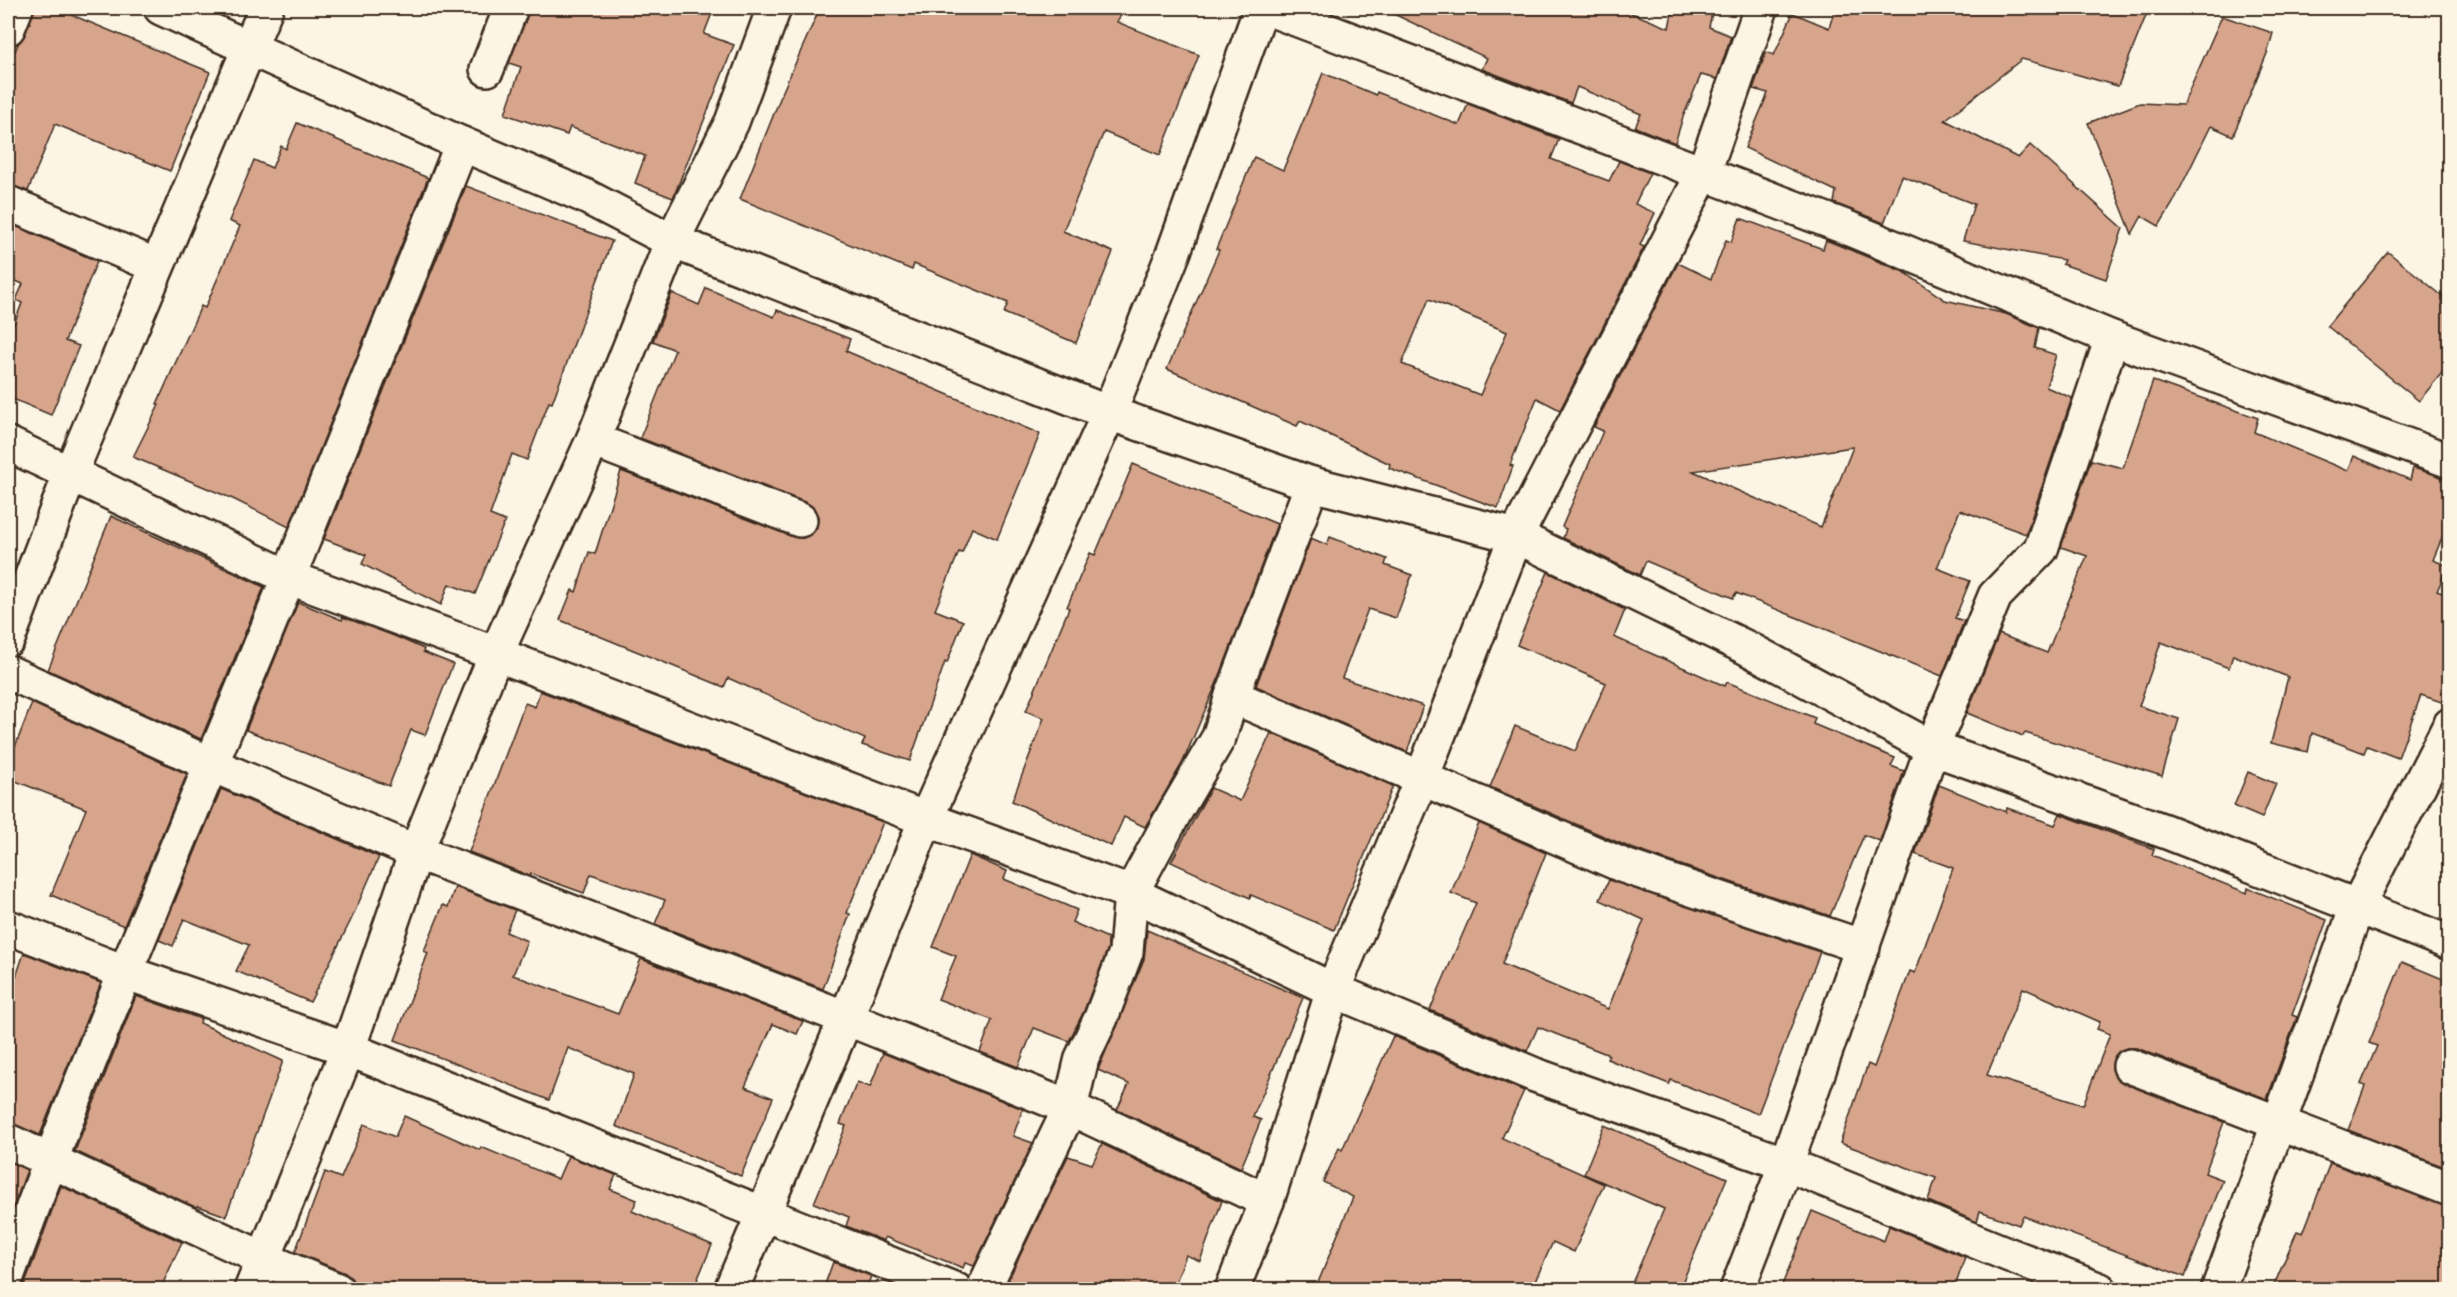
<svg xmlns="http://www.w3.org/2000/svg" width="2457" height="1297" font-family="Itim,sans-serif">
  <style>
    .building { fill: #d7a48c; stroke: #3b2a1e; stroke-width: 1.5; fill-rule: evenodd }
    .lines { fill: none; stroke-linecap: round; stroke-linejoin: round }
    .minor-casing { stroke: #3b2a1e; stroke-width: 38 }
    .minor { stroke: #fcf5e5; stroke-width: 33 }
  </style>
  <rect width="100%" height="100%" fill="#fcf5e5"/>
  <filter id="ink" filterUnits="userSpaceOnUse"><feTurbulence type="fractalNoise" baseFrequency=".0167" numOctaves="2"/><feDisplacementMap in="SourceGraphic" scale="12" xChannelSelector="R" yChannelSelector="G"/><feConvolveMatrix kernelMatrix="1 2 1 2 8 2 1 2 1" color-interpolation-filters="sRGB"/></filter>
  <g filter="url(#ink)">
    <!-- building -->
    <g class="building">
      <path d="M34 8H55L210 72 170 171 55 124 28 191 8 185V68L18 44 25 35Z"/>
      <path d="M529 8H714L704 34 734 45 673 198 635 183 645 156 570 127 567 135 505 114 521 67 509 63Z"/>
      <path d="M820 8H1125L1117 22 1199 55 1160 155 1104 132 1063 231 1113 252 1076 343 1004 313 1008 303 914 264 912 270 740 199 783 91Z"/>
      <path d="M1381 8H1619L1669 28 1673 8H1713L1709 27 1731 36 1717 79 1701 75 1683 117 1675 143 1635 127 1641 114 1577 87 1571 103 1482 69 1487 58Z"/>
      <path d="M1835 8H2149L2118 86 2022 59 1945 120 2018 158 2030 145 2123 228 2106 279 2062 264 2064 260 1963 241 1974 204 1902 176 1884 223 1834 203 1836 191 1745 148 1768 93 1753 89 1766 52 1774 55 1793 13 1829 28Z"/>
      <path d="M2222 16 2273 33 2268 51 2233 136 2211 126 2173 203 2159 226 2142 216 2132 234 2088 123 2140 103 2183 105Z"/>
      <path d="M1323 73 1376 95 1377 92 1459 125 1468 104 1559 139 1551 159 1609 181 1619 161 1650 173 1635 204 1655 213 1640 245 1644 247 1560 410 1537 398 1510 465 1513 466 1498 508 1389 468 1390 464 1300 421 1297 426 1167 369 1219 250 1216 249 1254 157 1283 170ZM1429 299 1507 332 1480 395 1402 364Z"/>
      <path d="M297 123 428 178 289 527 233 499 133 457 159 405 157 404 201 306 205 308 240 226 229 221 254 160 272 168 281 146 286 149Z"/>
      <path d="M466 186 612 241 552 403 549 402 527 460 512 454 490 515 505 521 475 594 449 584 441 605 362 564 366 555 324 539Z"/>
      <path d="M1740 218 1823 249 1826 240 1904 272 1945 300 2006 314 2039 328 2035 348 2056 355 2046 387 2072 398 2026 534 1960 510 1937 568 1970 581 1955 618 1964 621 1942 676 1736 593 1733 598 1646 561 1640 575 1563 538 1566 529 1562 527 1603 431 1594 427 1678 263 1711 279 1726 240 1731 242ZM1853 447 1821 527 1693 471Z"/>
      <path d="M8 223 97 261 65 341 79 346 51 415 8 397V340L22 303 16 300 23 284 8 278Z"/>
      <path d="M2388 252 2450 302V363L2419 401 2327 326Z"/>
      <path d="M706 288 774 317 777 310 850 339 846 351 1040 434 997 539 972 528 962 553 959 552 935 610 963 621 947 663 945 662 910 761 862 745 865 739 728 678 724 687 560 620 572 590 576 592 589 552 595 554 621 471 793 537 803 538 812 534 817 527 818 517 814 508 807 503 640 438 675 350 653 341 672 293 699 305Z"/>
      <path d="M2153 381 2258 418 2254 432 2348 471 2354 456 2410 480 2413 468 2450 479V518L2433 560 2448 566 2437 591 2450 596V705L2421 695 2398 758 2367 746 2364 753 2312 733 2308 752 2271 743 2288 677 2233 655 2229 668 2161 642 2139 706 2179 719 2162 776 2025 733 2023 736 1967 713 1999 634 2047 653 2087 556 2061 547 2091 460 2123 468Z"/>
      <path d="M1133 464 1277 524 1221 673 1182 764 1145 827 1124 817 1111 846 1012 801 1044 718 1026 711 1069 608 1067 607 1090 553 1095 555Z"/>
      <path d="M111 516 264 587 201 739 48 670Z"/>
      <path d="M1330 537 1387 559 1385 565 1412 575 1396 618 1368 609 1342 678 1423 706 1407 752 1256 686 1311 538 1327 545Z"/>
      <path d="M1548 572 1625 610 1614 637 1725 686 1727 682 1815 718 1813 724 1895 758 1891 766 1904 771 1880 841 1864 835 1830 916 1631 848 1490 787 1515 726 1575 751 1606 683 1517 645Z"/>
      <path d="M298 602 342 620 343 617 392 635 424 649 423 652 453 664 425 735 411 730 389 786 246 730Z"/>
      <path d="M540 691 883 822 847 913 850 914 823 989 655 924 665 900 591 874 584 893 531 874 530 876 469 852 525 703 535 707Z"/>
      <path d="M32 703 187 774 124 926 51 895 86 809 8 778V765Z"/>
      <path d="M1271 733 1393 786 1334 930 1251 895 1250 898 1171 862 1211 788 1240 801Z"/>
      <path d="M2248 772 2276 784 2262 818 2234 806Z"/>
      <path d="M1939 785 2006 812 2007 808 2055 825 2060 814 2154 849 2152 855 2247 893 2248 888 2327 920 2292 1015 2297 1017 2267 1099 2137 1048H2127L2119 1051 2113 1059 2112 1069 2116 1078 2123 1083 2224 1122 2205 1173 2223 1180 2185 1277 2023 1216 2019 1225 1980 1211 1977 1222 1928 1201 1936 1178 1840 1143 1868 1064 1874 1067 1910 971 1915 973 1953 868 1915 854ZM2023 988 2100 1022 2097 1029 2110 1034 2083 1105 1987 1075Z"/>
      <path d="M221 789 379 857 351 920 310 1002 236 971 249 945 184 919 173 946 159 940Z"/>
      <path d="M1479 823 1546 853 1502 964 1608 1009 1644 920 1600 900 1609 880 1820 952 1758 1114 1671 1080 1669 1084 1607 1059 1609 1055 1538 1027 1527 1051 1430 1010 1476 903 1451 893Z"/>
      <path d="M970 855 1007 871 1004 879 1077 910 1072 922 1108 938V948L1084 1011 1069 1041 1034 1028 1018 1067 980 1052 992 1020 938 999 956 956 933 947Z"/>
      <path d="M455 887 515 910 506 932 527 941 513 975 618 1014 641 959 803 1021 797 1034 773 1024 745 1087 773 1098 741 1176 616 1126 634 1074 568 1048 549 1100 395 1040 428 953 424 951 443 905 448 907Z"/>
      <path d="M1147 930 1303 998 1253 1117 1261 1120 1241 1168 1117 1110 1129 1084 1098 1070 1144 959Z"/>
      <path d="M24 953 101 983 40 1135 8 1122V973L16 977Z"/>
      <path d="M2402 962 2450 982V1169L2348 1130 2365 1086 2361 1084 2377 1046 2369 1043Z"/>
      <path d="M136 996 201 1019 200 1023 283 1061 226 1216 198 1206 197 1208 75 1151Z"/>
      <path d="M1393 1036 1524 1091 1502 1138 1604 1184 1574 1252 1553 1242 1531 1290H1315L1353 1197 1323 1182 1339 1148 1342 1150Z"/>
      <path d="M883 1053 1023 1109 1013 1136 1033 1143 974 1266 965 1263 963 1268 885 1237 884 1241 846 1226 849 1217 814 1203 846 1126 840 1124 857 1082 870 1087Z"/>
      <path d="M404 1116 480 1150 481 1147 558 1179 568 1156 616 1175 610 1189 637 1200 632 1211 712 1245 693 1290H355L352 1279 345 1273 295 1252 325 1172 341 1178 364 1124 395 1137Z"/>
      <path d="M1604 1125 1727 1178 1679 1290H1629L1664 1209 1584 1174Z"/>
      <path d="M1102 1144 1222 1201 1200 1261 1186 1255 1173 1290H1032L1008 1280 1068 1156 1092 1164Z"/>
      <path d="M8 1161 27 1170 8 1222Z"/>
      <path d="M2330 1163 2450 1207V1290H2272L2297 1231 2303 1233Z"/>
      <path d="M61 1186 182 1242 160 1290H18L26 1281Z"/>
      <path d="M1812 1211 1884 1241 1889 1226 1965 1257 1954 1290H1780Z"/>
      <path d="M833 1262 871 1276 866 1290H823Z"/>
    </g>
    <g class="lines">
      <defs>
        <g id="minor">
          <path d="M161 8 462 144 585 196 672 241 1109 413 1312 484 1516 536 1747 648 1932 748 2167 832 2450 943"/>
          <path d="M1267 8 1845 227 2112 338 2450 461"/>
          <path d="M8 28 16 8"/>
          <path d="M487 69 511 8"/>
          <path d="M8 203 157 266"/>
          <path d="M593 440 800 520"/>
          <path d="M8 444 288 577 496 654 926 819 1131 893 1333 990 1535 1075 1786 1164 2007 1254 2100 1290"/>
          <path d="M8 639 71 472 266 8"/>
          <path d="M8 672 210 764 416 852 846 1018 1070 1108 1267 1201"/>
          <path d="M1232 696 1624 866 1863 947"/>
          <path d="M8 927 124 972 348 1049 956 1290"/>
          <path d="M2130 1066 2450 1189"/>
          <path d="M8 1141 262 1258 337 1290"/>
          <path d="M8 1274C94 1039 194 808 289 576 347 432 405 288 462 144"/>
          <path d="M251 1290 348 1049 416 852 496 654 593 440 672 241 732 122 774 8"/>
          <path d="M731 1290 846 1018 926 819 1109 413 1173 254 1261 8"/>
          <path d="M983 1290 1070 1108 1082 1058 1101 1018 1126 952 1131 893 1175 812 1219 737 1232 696 1312 484"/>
          <path d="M1232 1290 1267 1201 1333 990 1421 780 1516 536 1704 172 1761 8"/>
          <path d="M1737 1290 1786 1164 1932 748 1995 596 2041 549 2112 338"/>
          <path d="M2218 1290 2357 907 2450 725"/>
        </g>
      </defs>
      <!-- minor casing -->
      <use href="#minor" class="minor-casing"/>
      <!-- minor -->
      <use href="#minor" class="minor"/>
    </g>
  </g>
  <!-- margin -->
  <rect width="2457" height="1297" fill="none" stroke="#fcf5e5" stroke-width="30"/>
  <rect x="15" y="15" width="2427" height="1267" fill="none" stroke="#3b2a1e" stroke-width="2" filter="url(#ink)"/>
</svg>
